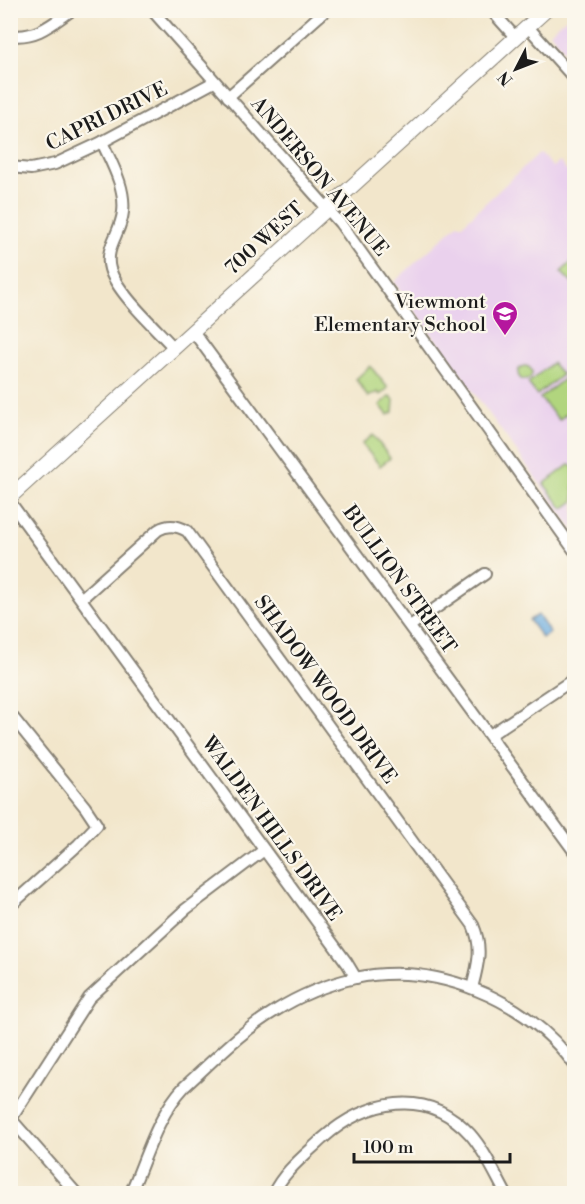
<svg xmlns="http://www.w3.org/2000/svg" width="585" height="1204" font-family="'Libre Bodoni',serif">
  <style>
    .built { fill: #ead1ed }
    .green { fill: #b1d57e; stroke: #66784d; stroke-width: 1.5 }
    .water { fill: #6cacdf; stroke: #44647e; stroke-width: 1.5 }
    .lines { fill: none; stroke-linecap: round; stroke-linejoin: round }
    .minor-casing { stroke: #878174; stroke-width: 14 }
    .major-casing { stroke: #878174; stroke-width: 16 }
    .minor { stroke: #fff; stroke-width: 10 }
    .major { stroke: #fff; stroke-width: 14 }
    .labels { text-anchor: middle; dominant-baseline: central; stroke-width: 4.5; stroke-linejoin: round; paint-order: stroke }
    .street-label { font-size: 20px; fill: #1c1c1c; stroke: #fbf7ec }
    .poi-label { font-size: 20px; fill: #1c1c1c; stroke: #fbf7ec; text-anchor: end }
  </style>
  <rect width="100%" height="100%" fill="#fbf7ec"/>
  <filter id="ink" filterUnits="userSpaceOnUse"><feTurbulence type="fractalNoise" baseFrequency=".0167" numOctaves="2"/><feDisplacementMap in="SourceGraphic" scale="12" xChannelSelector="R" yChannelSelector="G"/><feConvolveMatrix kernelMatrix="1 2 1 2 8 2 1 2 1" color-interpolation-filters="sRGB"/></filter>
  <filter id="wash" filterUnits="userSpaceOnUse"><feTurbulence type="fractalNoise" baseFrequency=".008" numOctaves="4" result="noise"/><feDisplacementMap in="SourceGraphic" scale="24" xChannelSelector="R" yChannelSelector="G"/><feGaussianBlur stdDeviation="1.35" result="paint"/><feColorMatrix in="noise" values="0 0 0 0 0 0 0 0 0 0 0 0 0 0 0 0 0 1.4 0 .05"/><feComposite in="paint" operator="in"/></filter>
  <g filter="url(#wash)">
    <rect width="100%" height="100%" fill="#f2e6cb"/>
    <!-- built -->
    <g class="built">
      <path d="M574 11V63L550 32Z"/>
      <path d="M539 153 552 167 559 162 574 179V531L394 282 458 224H463Z"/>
    </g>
    <!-- green -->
    <g class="green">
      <path d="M574 260V283L573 284 561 272Z"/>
      <path d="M552 363 562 375 537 395 528 383Z"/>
      <circle cx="525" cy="373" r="7"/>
      <path d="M370 366 388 388 380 395 378 392 368 397 356 379Z"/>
      <path d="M565 378 574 390V407L559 420 540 398Z"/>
      <path d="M390 396 394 400 393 412 388 415 380 405Z"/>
      <path d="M373 435 390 458 380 466 362 444Z"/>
      <path d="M570 464 574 469V501L563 509 544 484Z"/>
    </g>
    <!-- water -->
    <path class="water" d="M538 615 550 633 542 638 529 620Z"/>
  </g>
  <g filter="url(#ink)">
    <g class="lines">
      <defs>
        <g id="minor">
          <path d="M152 10 340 223 574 550"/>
          <path d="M491 10 516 38"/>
          <path d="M528 27 574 78"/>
          <path d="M10 35C36 39 52 24 72 10"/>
          <path d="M228 97 326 10"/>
          <path d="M102 142C112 164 126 188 123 212 121 233 104 248 110 269 117 293 156 328 174 348"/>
          <path d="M10 167 31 169 55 164 102 142 214 82"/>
          <path d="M193 331 574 851"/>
          <path d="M10 502 347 963 356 978"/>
          <path d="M82 598 158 530C168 524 177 525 187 531L473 925C483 948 478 965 472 988"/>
          <path d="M410 626 485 574"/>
          <path d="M10 714 85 807 97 825 78 845 10 906"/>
          <path d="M490 735 574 679"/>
          <path d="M77 1194 11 1119 89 998 186 909 264 850"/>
          <path d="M130 1194C146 1158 157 1116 184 1087 213 1061 241 1031 275 1011 299 996 328 984 355 978 436 961 526 999 574 1064"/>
          <path d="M273 1194C284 1171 304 1156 322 1139 366 1100 426 1086 470 1134 485 1151 495 1174 506 1194"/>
        </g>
        <path id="major" d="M10 497 546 10"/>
      </defs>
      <!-- minor casing -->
      <use href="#minor" class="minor-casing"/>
      <!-- major casing -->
      <use href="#major" class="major-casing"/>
      <!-- minor -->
      <use href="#minor" class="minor"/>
      <!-- major -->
      <use href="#major" class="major"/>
    </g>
  </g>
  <!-- icons -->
  <defs>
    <symbol id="school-pin" viewBox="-11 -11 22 30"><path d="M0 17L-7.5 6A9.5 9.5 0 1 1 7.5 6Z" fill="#b5179e" stroke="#fbf7ec"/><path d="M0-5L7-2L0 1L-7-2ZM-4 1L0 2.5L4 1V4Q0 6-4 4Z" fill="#fff"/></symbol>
  </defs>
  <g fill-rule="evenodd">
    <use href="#school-pin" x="490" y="299" width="30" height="40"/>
  </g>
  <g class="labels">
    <!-- street labels -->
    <g class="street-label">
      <text transform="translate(107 117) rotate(-26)">CAPRI DRIVE</text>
      <text transform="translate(319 177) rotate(50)">ANDERSON AVENUE</text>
      <text transform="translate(265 239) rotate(-42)">700 WEST</text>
      <text transform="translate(399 580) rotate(54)">BULLION STREET</text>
      <text transform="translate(325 690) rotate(54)">SHADOW WOOD DRIVE</text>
      <text transform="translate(271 829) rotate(54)">WALDEN HILLS DRIVE</text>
    </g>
    <!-- poi labels -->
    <g class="poi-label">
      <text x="486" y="302">Viewmont<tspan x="486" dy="23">Elementary School</tspan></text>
    </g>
  </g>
  <!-- margin -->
  <rect width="585" height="1204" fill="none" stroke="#fbf7ec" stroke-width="36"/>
  <!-- north arrow -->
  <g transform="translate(516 69) rotate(228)" stroke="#fbf7ec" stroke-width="4.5" paint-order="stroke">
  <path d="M0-4.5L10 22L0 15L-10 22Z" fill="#1c1c1c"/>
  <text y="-9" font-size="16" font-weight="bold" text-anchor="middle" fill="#1c1c1c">N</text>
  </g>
  <!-- scale -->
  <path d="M354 1153v9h156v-9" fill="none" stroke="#1c1c1c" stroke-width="3"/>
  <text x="363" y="1153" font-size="18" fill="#1c1c1c" stroke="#fbf7ec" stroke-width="4.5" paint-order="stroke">100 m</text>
</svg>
